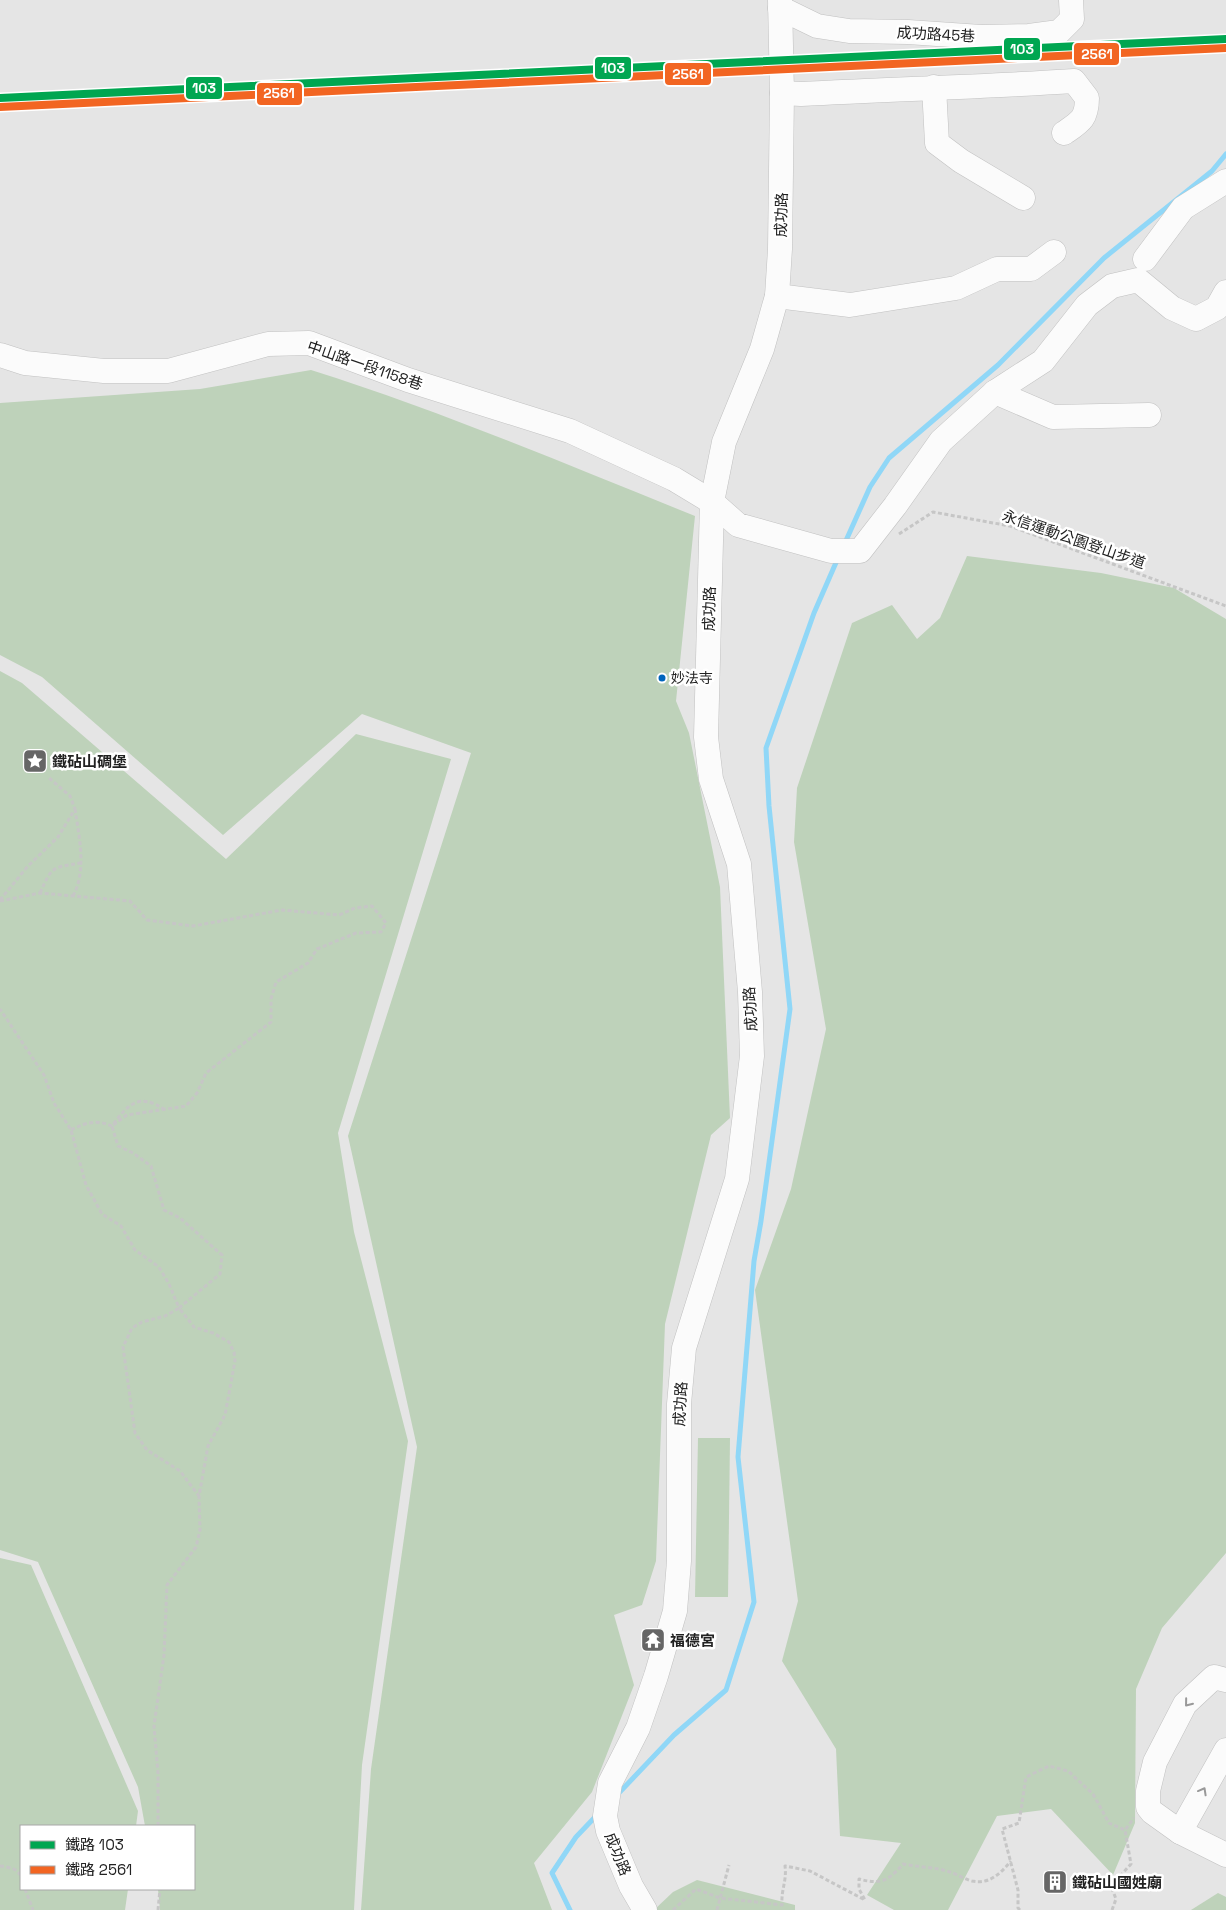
<svg xmlns="http://www.w3.org/2000/svg" width="1226" height="1910" font-family="'Space Grotesk','Noto Sans TC',sans-serif">
  <style>
    .green { fill: #bed2ba }
    .lines { fill: none; stroke-linecap: round; stroke-linejoin: round }
    .stream { stroke: #90d7f7; stroke-width: 5 }
    .minor-casing { stroke: #c1c1c1; stroke-width: 25 }
    .path { stroke: #c6c6c6; stroke-width: 3; stroke-dasharray: 4 2.5; stroke-linecap: butt }
    .minor { stroke: #fbfbfb; stroke-width: 24 }
    .rail-1-casing { stroke: #fff; stroke-width: 11 }
    .rail-2-casing { stroke: #fff; stroke-width: 11 }
    .rail-1 { stroke: #00a651; stroke-width: 8 }
    .rail-2 { stroke: #f26522; stroke-width: 8 }
    .oneway { stroke: #999 }
    .bus-dot { fill: #0065bd; stroke: #fff; stroke-width: 2 }
    .labels { text-anchor: middle; dominant-baseline: central; stroke-width: 5; stroke-linejoin: round; paint-order: stroke }
    .bus-label { font-size: 14px; fill: #222; stroke: #fff; text-anchor: start }
    .street-label { font-size: 15px; fill: #222; stroke: #fff }
    .poi-label { font-size: 15px; font-weight: bold; fill: #222; stroke: #fff; text-anchor: start }
    .line-badge { stroke: #fff; stroke-width: 2 }
    .badge-label { font-size: 14px; text-anchor: middle; font-weight: bold; fill: #fff }
  </style>
  <rect width="100%" height="100%" fill="#e5e5e5"/>
  <!-- green -->
  <g class="green">
    <path d="M311 370C441 411 568 465 695 516L676 701 689 733 720 887 730 1118 711 1135 665 1324 656 1561 642 1605 614 1615 634 1685 592 1792 534 1863 552 1910H361L371 1769 417 1447 348 1136 471 753 362 714 223 835 42 677 0 655V403L200 389Z"/>
    <path d="M967 556 1101 573 1174 588 1226 619V1553L1162 1628 1136 1689 1135 1823 1113 1875 1051 1809 997 1816 948 1910H894L867 1895 901 1843 840 1836 836 1749 782 1661 798 1601 755 1290 791 1189 826 1029 794 842 797 788 852 623 892 605 917 639 940 618Z"/>
    <path d="M0 671 22 683 226 859 356 734 451 759 338 1133 354 1232 408 1441 362 1765 354 1910H160L158 1889H194V1826H145L138 1787 38 1562 0 1550Z"/>
    <path d="M698 1438H730L728 1597H695Z"/>
    <path d="M0 1558 31 1565 138 1811 136 1826H21V1889H128L125 1910H0Z"/>
    <path d="M697 1880 795 1905V1910H654L673 1892Z"/>
    <path d="M1218 1893 1226 1897V1910H1191Z"/>
  </g>
  <g class="lines">
    <!-- stream -->
    <g class="stream">
      <path d="M844 545 870 487 889 458 998 365 1104 258 1212 171 1226 154"/>
      <path d="M617 1795 674 1735 726 1690 754 1602 738 1457 754 1261 761 1221 790 1009 769 806 766 748 814 613 838 558"/>
      <path d="M570 1910 552 1873 576 1837 597 1815"/>
    </g>
    <defs>
      <g id="minor">
        <path d="M780 8 817 26 849 31 908 32 981 37 1029 36 1059 32 1072 19 1071 0"/>
        <path d="M934 87 937 143 961 161 1023 198"/>
        <path d="M782 93 801 94C892 89 983 87 1074 81L1087 98C1087 119 1080 122 1064 133"/>
        <path d="M1145 259 1183 208 1226 181"/>
        <path d="M777 296 850 305 956 288 997 269H1031L1054 252"/>
        <path d="M0 355 25 363 104 371H168L268 344 309 343 408 380 570 431 674 479 712 502 738 525 831 551H860L895 506 941 441 995 392 1043 361 1087 305 1112 286 1138 280 1172 308 1196 319 1217 308 1226 292"/>
        <path d="M995 392 1053 417 1149 415"/>
        <path d="M1226 1680 1214 1677 1185 1704 1155 1762 1148 1791V1807L1152 1812 1180 1832 1226 1855"/>
        <path d="M1180 1832 1226 1750"/>
        <path d="M645 1910 631 1886 608 1831 605 1816 610 1783 638 1728 656 1676 675 1611 679 1561V1404L684 1348 737 1179 752 1056 750 992 739 864 711 779 706 737 712 502 724 442 762 349 777 296 780 249 782 93 780 0"/>
      </g>
    </defs>
    <!-- minor casing -->
    <use href="#minor" class="minor-casing"/>
    <!-- path -->
    <g class="path">
      <path d="M899 534 933 512 1010 526 1226 606"/>
      <path d="M40 893C52 866 52 868 80 863"/>
      <path d="M73 896C87 870 79 837 75 809"/>
      <path d="M0 900 28 866 58 837 75 809 70 796 48 777"/>
      <path d="M0 901 40 893 130 901 147 920 193 926 282 910 339 915 355 908 372 906 386 923 381 932 356 933 317 949 308 963 276 982 271 999V1022L206 1073 197 1093 186 1106 127 1115 112 1126 118 1146 133 1153 151 1166 164 1210 180 1218 222 1255 220 1274 179 1308 169 1284 159 1267 135 1250 121 1226 102 1214 86 1185 71 1130 54 1103 44 1075 0 1009"/>
      <path d="M71 1130C85 1123 96 1119 112 1126 128 1104 139 1092 165 1110"/>
      <path d="M158 1826V1773L154 1726 164 1655 167 1585 196 1547 200 1530 199 1496 208 1446 225 1415 235 1361 234 1352 229 1342 213 1333 194 1327 179 1308 165 1316 142 1322 132 1328 123 1347 135 1433 147 1450 180 1471 199 1496"/>
      <path d="M0 1866C8 1867 18 1868 21 1877"/>
      <path d="M25 1889 33 1910"/>
      <path d="M158 1910 160 1889"/>
      <path d="M673 1910 696 1889 720 1898 782 1905C781 1889 787 1881 785 1866L810 1871 865 1900 859 1889V1879C881 1885 888 1881 903 1864 918 1867 935 1867 950 1872 957 1874 964 1879 972 1881 989 1885 1001 1873 1011 1861"/>
      <path d="M717 1910 729 1865"/>
      <path d="M1020 1910 1018 1908V1890L1002 1829 1019 1823 1026 1777 1049 1766 1068 1771 1093 1794 1109 1823 1125 1830"/>
      <path d="M1112 1910 1116 1899 1111 1886 1131 1864 1125 1830 1134 1818"/>
    </g>
    <!-- minor -->
    <use href="#minor" class="minor"/>
    <defs>
      <path id="rail-1" d="M0 98 1226 39"/>
      <path id="rail-2" d="M0 107 1226 48"/>
    </defs>
    <!-- rail-1 casing -->
    <use href="#rail-1" class="rail-1-casing"/>
    <!-- rail-2 casing -->
    <use href="#rail-2" class="rail-2-casing"/>
    <!-- rail-1 -->
    <use href="#rail-1" class="rail-1"/>
    <!-- rail-2 -->
    <use href="#rail-2" class="rail-2"/>
  </g>
  <!-- one-way arrows -->
  <defs><path id="oneway-chevron" d="M-2-3.5L2.5 0L-2 3.5" fill="none" stroke-width="1.6" stroke-linecap="round" stroke-linejoin="round" transform="scale(1.25)"/></defs>
  <g class="oneway">
    <use href="#oneway-chevron" transform="translate(1188 1703) rotate(129)"/>
    <use href="#oneway-chevron" transform="translate(1203 1791) rotate(-61)"/>
  </g>
  <!-- icons -->
  <defs>
    <symbol id="sight-square" viewBox="-11 -11 22 22"><rect x="-9" y="-9" width="18" height="18" rx="4" fill="#666" stroke="#fff"/><path d="M0-6L1.8-2.2L6-1.7L2.9 1.2L3.7 5.4L0 3.3L-3.7 5.4L-2.9 1.2L-6-1.7L-1.8-2.2Z" fill="#fff"/></symbol>
    <symbol id="temple-square" viewBox="-11 -11 22 22"><rect x="-9" y="-9" width="18" height="18" rx="4" fill="#666" stroke="#fff"/><path d="M0-6L5-2H3V0L6.5 2.5H4V6H1.5V3h-3V6H-4V2.5H-6.5L-3 0V-2H-5Z" fill="#fff"/></symbol>
    <symbol id="building-square" viewBox="-11 -11 22 22"><rect x="-9" y="-9" width="18" height="18" rx="4" fill="#666" stroke="#fff"/><path d="M-4-6H4V6H1V3H-1V6H-4ZM-2.5-4.3h1.7v1.8h-1.7ZM.8-4.3h1.7v1.8H.8ZM-2.5-1h1.7V.8h-1.7ZM.8-1h1.7V.8H.8Z" fill="#fff"/></symbol>
  </defs>
  <g fill-rule="evenodd">
    <use href="#sight-square" x="21" y="747" width="28" height="28"/>
    <use href="#temple-square" x="639" y="1626" width="28" height="28"/>
    <use href="#building-square" x="1041" y="1868" width="28" height="28"/>
  </g>
  <!-- markers -->
  <circle class="bus-dot" cx="662" cy="678" r="4.5"/>
  <g class="labels">
    <!-- bus labels -->
    <g class="bus-label">
      <text x="671" y="678">妙法寺</text>
    </g>
    <!-- street labels -->
    <g class="street-label">
      <text transform="translate(936 34) rotate(3)">成功路45巷</text>
      <text transform="translate(781 215) rotate(-89)">成功路</text>
      <text transform="translate(365 365) rotate(19)">中山路一段1158巷</text>
      <text transform="translate(1074 539) rotate(19)">永信運動公園登山步道</text>
      <text transform="translate(709 609) rotate(-89)">成功路</text>
      <text transform="translate(750 1009) rotate(-93)">成功路</text>
      <text transform="translate(680 1404) rotate(-87)">成功路</text>
      <text transform="translate(618 1854) rotate(68)">成功路</text>
    </g>
    <!-- poi labels -->
    <g class="poi-label">
      <text x="52" y="761">鐵砧山碉堡</text>
      <text x="670" y="1640">福德宮</text>
      <text x="1072" y="1882">鐵砧山國姓廟</text>
    </g>
  </g>
  <g class="line-badge">
    <rect x="1003" y="37" width="38" height="24" rx="5" fill="#00a651"/>
    <rect x="1073" y="42" width="47" height="24" rx="5" fill="#f26522"/>
    <rect x="594" y="56" width="38" height="24" rx="5" fill="#00a651"/>
    <rect x="664" y="62" width="48" height="24" rx="5" fill="#f26522"/>
    <rect x="185" y="76" width="38" height="24" rx="5" fill="#00a651"/>
    <rect x="256" y="82" width="47" height="24" rx="5" fill="#f26522"/>
  </g>
  <g class="badge-label">
    <text x="1022" y="54">103</text>
    <text x="1097" y="59">2561</text>
    <text x="613" y="73">103</text>
    <text x="688" y="79">2561</text>
    <text x="204" y="93">103</text>
    <text x="279" y="98">2561</text>
  </g>
  <!-- legend -->
  <rect x="20" y="1825" width="175" height="65" fill="#ffffff" stroke="#a7a7a7"/>
  <rect x="30" y="1841" width="25" height="8" fill="#00a651" stroke="#a7a7a7"/>
  <text x="65" y="1850" font-size="15" fill="#222222">鐵路 103</text>
  <rect x="30" y="1866" width="25" height="8" fill="#f26522" stroke="#a7a7a7"/>
  <text x="65" y="1875" font-size="15" fill="#222222">鐵路 2561</text>
</svg>
